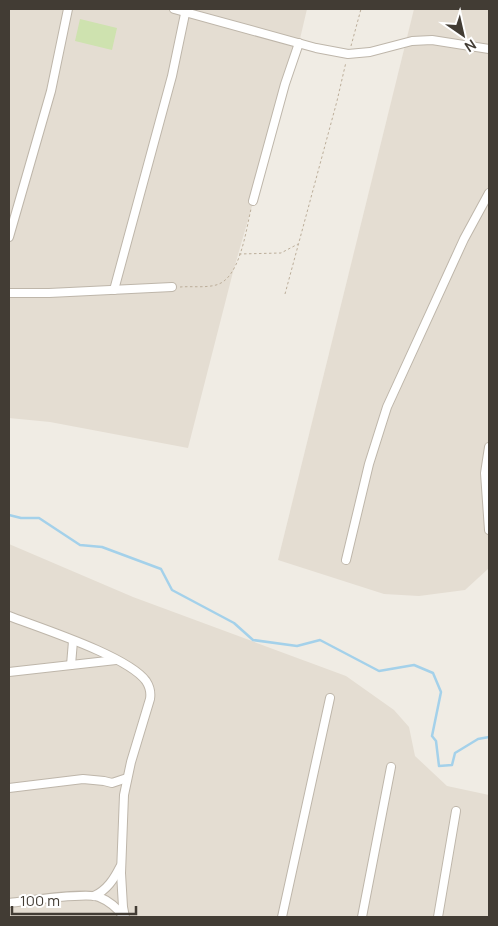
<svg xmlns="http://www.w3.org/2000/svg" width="498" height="926" font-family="Manrope,sans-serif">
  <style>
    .residential { fill: #e4ddd2 }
    .green { fill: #cee2af }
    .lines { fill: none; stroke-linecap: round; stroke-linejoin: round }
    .stream { stroke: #a4d1ea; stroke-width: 2.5 }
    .street-casing { stroke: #beb6aa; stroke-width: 10 }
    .path { stroke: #bcae9a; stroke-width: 1; stroke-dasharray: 2.5 2.5; stroke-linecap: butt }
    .street { stroke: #fff; stroke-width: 8 }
  </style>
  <rect width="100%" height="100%" fill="#f0ece4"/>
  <!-- residential -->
  <g class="residential">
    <path d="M9 9H307L299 43 233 272 188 448 50 422 9 418Z"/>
    <path d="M414 9H489V568L465 590 419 596 384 594 278 560Z"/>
    <path d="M9 544 133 597 346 676 394 710 409 727 415 756 447 786 489 795V917H9Z"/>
  </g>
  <!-- green -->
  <path class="green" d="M80 19 117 28 112 50 75 41Z"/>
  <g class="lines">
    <!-- stream -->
    <path class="stream" d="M9 515 21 518H39L80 545 102 547 161 569 172 590 234 623 253 640 297 646 320 640 379 671 414 665 433 673 441 692 432 736 436 741 439 766 452 765 455 753 478 739 489 737"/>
    <defs>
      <g id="street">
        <path d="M174 9 316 48 348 54 370 52 412 41 432 40 489 49"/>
        <path d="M253 201 285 84 299 43"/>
        <path d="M9 237 51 91 68 9"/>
        <path d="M114 290 172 76 186 9"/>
        <path d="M9 293H49L172 287"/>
        <path d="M489 447 485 473 489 530"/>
        <path d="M346 560 369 464 387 407 464 239 489 193"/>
        <path d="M9 616C40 628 128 656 146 681 150 687 151 693 150 699L131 762 124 795 121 873 123 907 125 917"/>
        <path d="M71 665 73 641"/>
        <path d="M9 672 116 660"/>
        <path d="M9 788 83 779 104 781 112 783 127 778"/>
        <path d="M94 896C107 890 114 879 120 867"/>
        <path d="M9 903C26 901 86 892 99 897 109 901 118 909 124 917"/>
        <path d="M282 917 330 698"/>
        <path d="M362 917 391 767"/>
        <path d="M438 917 456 811"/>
      </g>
    </defs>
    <!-- street casing -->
    <use href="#street" class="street-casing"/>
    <!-- path -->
    <g class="path">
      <path d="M351 46 361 9"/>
      <path d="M239 254 281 253 298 244"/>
      <path d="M180 287C192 286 205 288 216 285 240 279 246 230 251 209"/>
      <path d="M285 294 337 101 346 62"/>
    </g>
    <!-- street -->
    <use href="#street" class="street"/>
  </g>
  <!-- border -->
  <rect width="498" height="926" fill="none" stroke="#423c34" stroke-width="20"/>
  <!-- north arrow -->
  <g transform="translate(463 35) rotate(146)" stroke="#ffffff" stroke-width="4" paint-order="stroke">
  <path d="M0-4L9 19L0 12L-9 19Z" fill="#423c34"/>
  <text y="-8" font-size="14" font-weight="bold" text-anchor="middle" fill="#423c34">N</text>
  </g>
  <!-- scale -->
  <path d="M12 906v8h124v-8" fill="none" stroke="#423c34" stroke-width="2.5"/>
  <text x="20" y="906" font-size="15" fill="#423c34" stroke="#ffffff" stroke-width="4" paint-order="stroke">100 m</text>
</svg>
